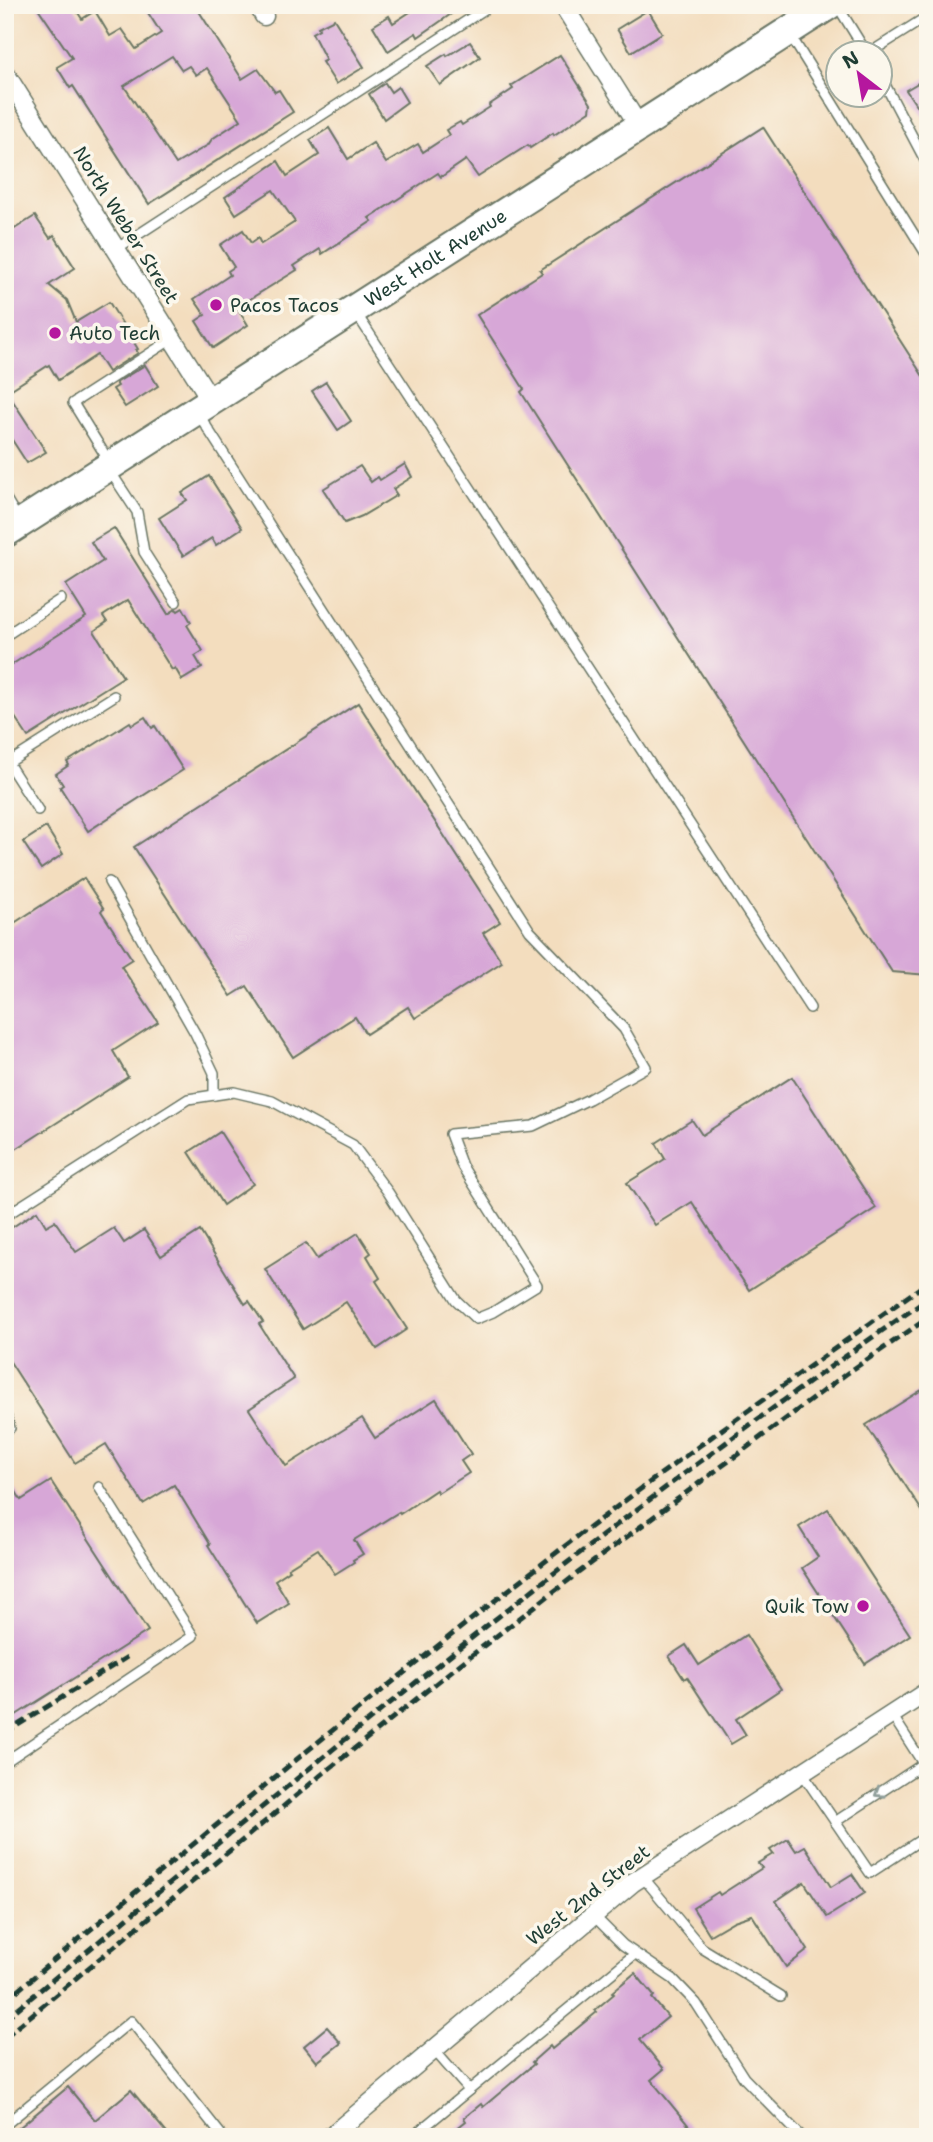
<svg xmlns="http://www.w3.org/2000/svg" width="933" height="2142" font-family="'Shantell Sans',sans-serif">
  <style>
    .building { fill: #d7a7d7; fill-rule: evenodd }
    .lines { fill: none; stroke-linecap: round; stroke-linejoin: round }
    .service-casing { stroke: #697564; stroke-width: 12 }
    .minor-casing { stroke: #697564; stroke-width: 21 }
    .primary-casing { stroke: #697564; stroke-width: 32 }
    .service { stroke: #fff; stroke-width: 9 }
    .minor { stroke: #fff; stroke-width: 18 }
    .primary { stroke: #fff; stroke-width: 28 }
    .rail { stroke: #1f3d34; stroke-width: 5; stroke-dasharray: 10 5; stroke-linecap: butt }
    .oneway { stroke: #8f9e9a }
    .poi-dot { fill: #b5179e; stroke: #fbf7ec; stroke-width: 2.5 }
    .labels { text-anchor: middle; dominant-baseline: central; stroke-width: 7; stroke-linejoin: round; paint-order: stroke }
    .street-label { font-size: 19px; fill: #1f3d34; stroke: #fbf7ec }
    .poi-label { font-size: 19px; fill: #1f3d34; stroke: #fbf7ec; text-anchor: start }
  </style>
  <rect width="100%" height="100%" fill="#fbf7ec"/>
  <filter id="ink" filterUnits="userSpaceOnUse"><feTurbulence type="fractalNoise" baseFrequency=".0143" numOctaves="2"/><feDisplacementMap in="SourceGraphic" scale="14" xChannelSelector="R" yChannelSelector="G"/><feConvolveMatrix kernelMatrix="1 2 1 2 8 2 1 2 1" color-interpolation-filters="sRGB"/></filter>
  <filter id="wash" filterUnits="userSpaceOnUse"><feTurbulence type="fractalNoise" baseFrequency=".00686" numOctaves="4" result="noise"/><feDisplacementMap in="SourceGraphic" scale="28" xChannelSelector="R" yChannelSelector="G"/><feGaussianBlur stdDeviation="1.57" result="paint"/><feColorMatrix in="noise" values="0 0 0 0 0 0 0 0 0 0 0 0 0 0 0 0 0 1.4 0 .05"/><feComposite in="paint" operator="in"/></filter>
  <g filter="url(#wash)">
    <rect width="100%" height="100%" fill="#f3ddbe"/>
    <g id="blocks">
      <!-- building -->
      <g class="building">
        <path d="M36 5H73L82 19 95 11 110 36 122 29 136 49 161 33 143 5H195L242 79 258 69 275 92 279 90 293 112 149 204 73 86 70 88 57 67 72 58ZM172 56 182 70 189 66 196 75 207 68 241 120 212 139 208 145 176 164 124 86Z"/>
        <path d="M421 5H464L418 37 416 33 388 51 373 26 389 16 393 23Z"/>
        <path d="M648 10 662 33 631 52 617 29Z"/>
        <path d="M334 19 364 67 336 84 322 62 326 60 312 33 319 29 318 27Z"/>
        <path d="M470 42 480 57 440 85 427 66 446 54 447 56Z"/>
        <path d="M560 55 591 104 590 111 554 135 553 133 530 148 528 145 478 177 466 160 441 177 438 173 418 186 369 218 372 221 322 254 320 249 294 266 297 270 237 307 248 325 213 348 196 321 205 315 194 299 230 275 228 271 234 267 220 245 243 230 251 243 258 238 261 244 295 222 273 190 236 214 225 197 278 161 287 176 319 155 310 140 329 128 348 159 373 143 386 163 418 144 423 152 449 135 446 130 460 122 462 125 490 107 489 105 513 89 511 86Z"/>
        <path d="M928 77V123L906 90Z"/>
        <path d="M385 83 391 92 398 87 407 102 384 119 369 94Z"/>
        <path d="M763 127 928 384V975L892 972 521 392 524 389 477 315 542 273 540 270Z"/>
        <path d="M35 216 50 238 54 235 75 268 49 285 67 300 76 322 109 302 138 349 136 350 138 353 108 372 97 355 58 380 49 365 7 392 46 452 27 463 5 429V235Z"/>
        <path d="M145 365 158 386 125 407 113 389 118 386 116 383Z"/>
        <path d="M326 382 351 421 338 430 312 391Z"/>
        <path d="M405 464 412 477 393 489 397 495 362 516 345 523 323 489 360 466 371 482 378 477 380 480Z"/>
        <path d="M209 476 242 528 216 545 212 538 183 556 159 518 187 500 182 493Z"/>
        <path d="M114 528 168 614 176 609 178 611 183 608 191 622 187 625 203 651 195 656 202 668 182 680 175 668 172 670 128 600 103 616 107 622 94 631 123 677 28 737 5 702V669L86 617 66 585 103 561 91 542Z"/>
        <path d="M358 703 500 922 483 933 502 962 415 1018 408 1007 366 1034 355 1017 293 1057 247 986 231 996 134 847Z"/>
        <path d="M145 717 152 728 155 726 183 770 88 831 60 787 63 785 56 774 69 765 67 762 130 722 132 725Z"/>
        <path d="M46 827 63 854 41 869 23 842Z"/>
        <path d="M84 878 104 909 101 911 132 959 121 966 158 1022 113 1051 128 1077 5 1156V929Z"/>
        <path d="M792 1077 876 1208 749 1290 692 1202 655 1225 627 1183 665 1159 656 1143 692 1120 702 1135Z"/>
        <path d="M220 1132 253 1184 223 1205 189 1152Z"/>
        <path d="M37 1211 46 1226 55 1221 76 1252 114 1228 124 1243 144 1230 161 1256 200 1231 245 1304 249 1301 263 1322 259 1324 294 1379 249 1409 286 1466 362 1418 375 1438 436 1399 471 1454 461 1461 469 1473 438 1493 436 1490 400 1514 399 1512 354 1540 363 1554 353 1560 354 1562 335 1574 318 1549 288 1568 290 1570 275 1580 289 1603 257 1623 208 1545 210 1544 174 1485 143 1504 106 1444 75 1463 5 1354V1232Z"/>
        <path d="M358 1233 371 1253 367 1256 380 1278 376 1281 407 1329 377 1349 346 1302 303 1329 265 1269 306 1243 317 1259Z"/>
        <path d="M928 1386V1520L866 1425Z"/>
        <path d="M51 1481 148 1631 5 1722V1496L15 1490 21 1500Z"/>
        <path d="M828 1509 910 1635 865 1664 802 1568 818 1557 799 1527Z"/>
        <path d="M746 1635 781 1689 736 1719 746 1735 731 1744 687 1677 684 1679 669 1656 686 1645 699 1665Z"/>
        <path d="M788 1839 796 1851 805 1846 831 1887 852 1874 865 1893 827 1917 804 1882 776 1901 808 1950 786 1967 752 1915 734 1921 710 1935 693 1908 718 1892 720 1895 762 1868 758 1863 773 1854 770 1850Z"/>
        <path d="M635 1973 654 1996 652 1998 668 2017 640 2040 664 2069 651 2080 698 2137H446L466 2121 464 2118 481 2104 483 2107 534 2064 532 2062 550 2046 552 2049 597 2012 595 2010 614 1994 612 1992Z"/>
        <path d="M327 2027 341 2043 317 2062 304 2046Z"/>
        <path d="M68 2087 95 2120 131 2090 170 2137H8Z"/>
      </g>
    </g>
  </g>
  <g filter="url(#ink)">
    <use href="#blocks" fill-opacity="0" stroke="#697564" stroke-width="2"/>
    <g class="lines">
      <defs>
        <g id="service">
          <path d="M837 5 866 52"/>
          <path d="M789 33 928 257"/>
          <path d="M871 52 928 16"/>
          <path d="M880 75 928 166"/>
          <path d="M116 249 491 5"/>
          <path d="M356 313 810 1008"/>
          <path d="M110 463 73 403 172 339"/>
          <path d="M110 471 137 512 144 552 176 602"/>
          <path d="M5 497 18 519"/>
          <path d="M5 636 61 599"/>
          <path d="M6 760 38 810"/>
          <path d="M8 763 114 696"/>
          <path d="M109 882 195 1033 214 1073V1095"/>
          <path d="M5 1216 188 1099 234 1092 272 1101 353 1145 388 1192 456 1300 476 1319 493 1312 537 1285 462 1166 450 1134 533 1126 589 1099 646 1067 624 1029 530 931 199 415"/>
          <path d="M5 1412 10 1428"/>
          <path d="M892 1715 928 1771"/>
          <path d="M5 1762 193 1636 99 1487"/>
          <path d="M802 1773 870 1873 928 1835"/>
          <path d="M835 1822 923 1764"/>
          <path d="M642 1876 702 1948 781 1996"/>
          <path d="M593 1915 623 1945 673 1979 696 2003 744 2078 802 2137"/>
          <path d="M434 2050 469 2090"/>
          <path d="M5 2125 131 2021 223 2137"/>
          <path d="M412 2137 635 1954"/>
        </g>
        <g id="minor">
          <path d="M258 5 264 16"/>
          <path d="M563 5 639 126"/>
          <path d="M5 73 211 400"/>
          <path d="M330 2137 632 1883 928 1691"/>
        </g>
        <g id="primary">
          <path id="s1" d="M5 533 829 5"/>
        </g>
      </defs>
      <!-- service casing -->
      <use href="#service" class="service-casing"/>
      <!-- minor casing -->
      <use href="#minor" class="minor-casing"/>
      <!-- primary casing -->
      <use href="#primary" class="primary-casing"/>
      <!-- service -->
      <use href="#service" class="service"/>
      <!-- minor -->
      <use href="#minor" class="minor"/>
      <!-- primary -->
      <use href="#primary" class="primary"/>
      <!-- rail -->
      <g class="rail">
        <path d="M5 1733 127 1657"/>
        <path d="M5 2001C178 1856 352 1712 529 1574 659 1472 794 1378 928 1282"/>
        <path d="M5 2019C306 1771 605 1519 928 1299"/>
        <path d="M5 2037 320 1776 455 1668 578 1573 846 1374 928 1318"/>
      </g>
    </g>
    <!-- one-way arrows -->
    <defs><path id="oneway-chevron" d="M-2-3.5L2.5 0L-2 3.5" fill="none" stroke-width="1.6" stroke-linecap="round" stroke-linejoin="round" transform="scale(1.75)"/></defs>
    <use class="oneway" href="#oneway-chevron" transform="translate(879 1793) rotate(147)"/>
  </g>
  <!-- markers -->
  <g class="poi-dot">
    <circle cx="216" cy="305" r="7"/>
    <circle cx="55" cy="333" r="7"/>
    <circle cx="863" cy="1606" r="7"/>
  </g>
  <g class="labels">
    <!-- street labels -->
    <g class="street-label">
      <text transform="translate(126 225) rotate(58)">North Weber Street</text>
      <text stroke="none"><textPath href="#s1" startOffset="511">West Holt Avenue</textPath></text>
      <text transform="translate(588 1895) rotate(-38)">West 2nd Street</text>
    </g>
    <!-- poi labels -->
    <g class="poi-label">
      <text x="230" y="305">Pacos Tacos</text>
      <text x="69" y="333">Auto Tech</text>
      <text x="849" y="1606" text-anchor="end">Quik Tow</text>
    </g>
  </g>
  <!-- margin -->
  <rect width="933" height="2142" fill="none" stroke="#fbf7ec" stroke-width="28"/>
  <!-- north arrow -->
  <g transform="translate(859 74) rotate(329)"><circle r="33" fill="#fbf7ec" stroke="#a3ada2" stroke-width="2"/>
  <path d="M0-5L12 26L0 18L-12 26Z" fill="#b5179e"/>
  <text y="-10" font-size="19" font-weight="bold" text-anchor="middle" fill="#1f3d34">N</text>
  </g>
</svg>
